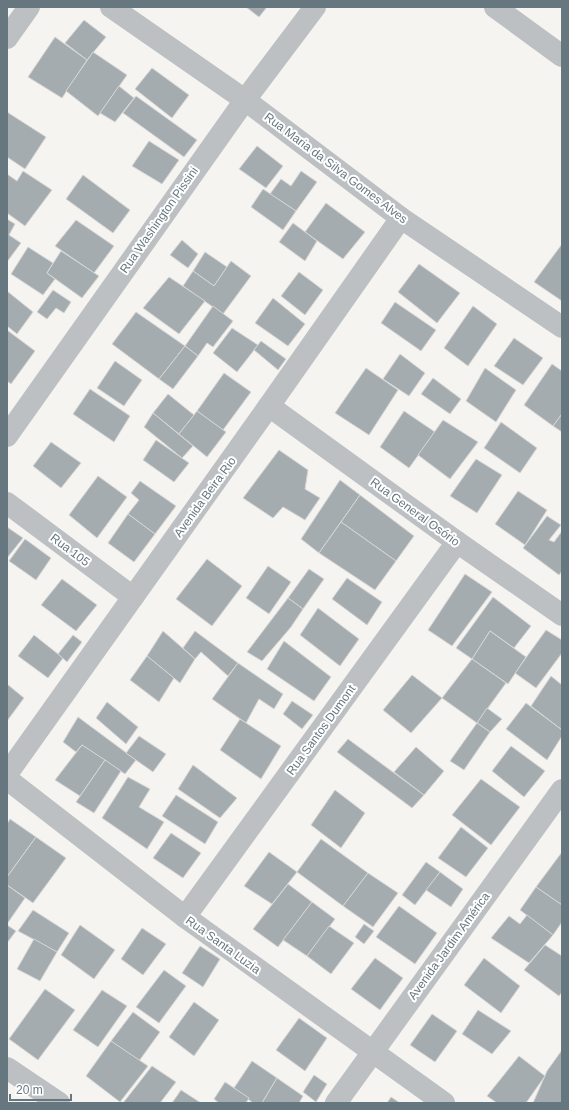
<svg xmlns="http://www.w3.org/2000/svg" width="569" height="1110" font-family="Helvetica,sans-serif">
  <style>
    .building { fill: #a4acb0; stroke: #d6d6d4 }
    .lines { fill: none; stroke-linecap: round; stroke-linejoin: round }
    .minor { stroke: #bcc0c3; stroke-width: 22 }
    .labels { text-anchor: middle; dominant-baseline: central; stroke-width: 4; stroke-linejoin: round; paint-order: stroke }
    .street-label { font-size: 12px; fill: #67777f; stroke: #fff }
  </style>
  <rect width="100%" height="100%" fill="#f5f4f1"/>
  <!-- building -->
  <g class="building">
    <path d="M246 7H267L259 17Z"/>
    <path d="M84 20 106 37 87 60 65 43Z"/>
    <path d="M55 37 87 60 62 98 28 77Z"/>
    <path d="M93 52 127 75 98 116 66 91Z"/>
    <path d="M152 68 189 95 172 118 135 89Z"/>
    <path d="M119 86 134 98 115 122 100 113Z"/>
    <path d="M136 96 197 140 184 157 123 113Z"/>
    <path d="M7 112 46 137 25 169 7 157Z"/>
    <path d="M149 141 179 160 162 184 132 166Z"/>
    <path d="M257 146 283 166 266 188 239 169Z"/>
    <path d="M23 171 52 190 25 226 7 213V174L17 181Z"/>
    <path d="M301 171 317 182 296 211 270 194 281 179 291 186Z"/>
    <path d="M83 175 130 210 113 233 66 199Z"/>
    <path d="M263 189 296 211 283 230 251 207Z"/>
    <path d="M326 203 365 232 343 259 305 232Z"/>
    <path d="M7 219 15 224 9 235 21 243 7 262Z"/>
    <path d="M76 220 114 246 94 273 55 246Z"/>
    <path d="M293 223 317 241 305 261 279 242Z"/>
    <path d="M182 240 198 254 188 268 170 255Z"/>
    <path d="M562 244V301L534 282Z"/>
    <path d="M28 247 53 263 47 273 55 279 43 295 11 274Z"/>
    <path d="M61 251 99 276 82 298 47 273Z"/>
    <path d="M205 252 227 267 214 286 193 271Z"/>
    <path d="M231 261 251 276 223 314 183 286 193 271 214 286Z"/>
    <path d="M419 264 460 293 437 323 398 292Z"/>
    <path d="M299 272 323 290 305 315 281 296Z"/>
    <path d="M169 277 205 301 179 334 143 308Z"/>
    <path d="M53 290 71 302 64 313 56 308 47 319 37 312Z"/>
    <path d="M7 291 33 312 17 334 7 326Z"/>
    <path d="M273 298 305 324 288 346 255 323Z"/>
    <path d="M395 302 436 330 421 351 381 323Z"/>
    <path d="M213 306 233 321 213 347 207 343 198 356 185 346Z"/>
    <path d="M473 306 497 324 468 366 444 348Z"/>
    <path d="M136 312 185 346 159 379 112 344Z"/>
    <path d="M232 328 258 345 237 372 213 353Z"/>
    <path d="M7 330 35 351 11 384 7 381Z"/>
    <path d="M514 338 543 358 523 385 494 366Z"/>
    <path d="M261 341 286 359 278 370 254 350Z"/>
    <path d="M185 346 198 356 173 389 159 379Z"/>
    <path d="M400 354 425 373 409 396 383 379Z"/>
    <path d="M115 361 142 380 124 406 97 388Z"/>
    <path d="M552 364 562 371V414L553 426 524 405Z"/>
    <path d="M366 368 398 390 369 435 335 413Z"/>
    <path d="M485 368 516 390 496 422 466 401Z"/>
    <path d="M224 373 251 392 223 430 197 411Z"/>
    <path d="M433 378 461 399 450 414 421 394Z"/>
    <path d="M90 389 130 416 114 442 73 414Z"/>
    <path d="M168 394 194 415 179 434 153 413Z"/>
    <path d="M197 411 226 432 207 457 179 434Z"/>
    <path d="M404 411 435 432 409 468 380 447Z"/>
    <path d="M153 413 193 446 182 458 144 427Z"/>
    <path d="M562 414V432L553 426Z"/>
    <path d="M443 420 478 442 450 479 418 455Z"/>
    <path d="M501 422 537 448 520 473 484 448Z"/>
    <path d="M156 440 189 463 174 482 143 460Z"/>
    <path d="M51 442 81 463 61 488 33 466Z"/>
    <path d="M279 450 308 470 305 489 320 498 305 520 283 507 273 518 243 498Z"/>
    <path d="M476 459 502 475 477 513 450 496Z"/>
    <path d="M98 476 127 497 97 538 69 515Z"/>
    <path d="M340 480 360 495 319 553 301 539Z"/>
    <path d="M140 481 176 506 155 534 128 514 139 500 131 493Z"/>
    <path d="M518 491 547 510 525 545 495 524Z"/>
    <path d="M360 495 414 536 396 561 341 522Z"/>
    <path d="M128 514 155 534 134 562 108 543Z"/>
    <path d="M547 516 561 525 549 540 554 542 562 531V571L559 575 523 548Z"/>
    <path d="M341 522 396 561 375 590 319 553Z"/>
    <path d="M7 527 23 538 7 558Z"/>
    <path d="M25 539 51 558 36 580 9 561Z"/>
    <path d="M207 559 242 586 212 626 176 599Z"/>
    <path d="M268 566 291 582 269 614 246 598Z"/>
    <path d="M309 569 324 579 303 609 288 598Z"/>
    <path d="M465 574 492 592 452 646 428 630Z"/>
    <path d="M347 578 382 602 367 625 332 599Z"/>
    <path d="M62 579 97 605 76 631 41 605Z"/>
    <path d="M493 597 531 626 514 648 490 631 472 659 456 648Z"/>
    <path d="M288 598 303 609 291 627 262 661 247 652Z"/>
    <path d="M318 608 359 639 340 666 300 635Z"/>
    <path d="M546 630 562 640V653L536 688 515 673Z"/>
    <path d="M163 631 195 659 180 683 147 656Z"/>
    <path d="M195 631 238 663 228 676 201 652 195 659 183 648Z"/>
    <path d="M490 631 526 657 508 684 472 659Z"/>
    <path d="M34 635 63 658 48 678 18 656Z"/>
    <path d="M73 635 82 642 67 662 58 654Z"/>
    <path d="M284 641 331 677 314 701 267 669Z"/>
    <path d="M147 656 174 678 159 702 130 680Z"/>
    <path d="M472 659 506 683 477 723 442 698Z"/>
    <path d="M238 663 283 694 274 709 259 699 246 723 212 699Z"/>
    <path d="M412 675 442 698 411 733 383 710Z"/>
    <path d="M551 676 562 685V730L531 706Z"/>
    <path d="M7 684 24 698 7 721Z"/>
    <path d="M292 701 313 715 302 729 283 714Z"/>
    <path d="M107 702 138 727 126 744 96 718Z"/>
    <path d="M526 703 562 730V736L547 760 506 729Z"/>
    <path d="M487 708 502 719 490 732 477 723Z"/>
    <path d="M78 717 136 760 125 774 82 745 76 752 63 742Z"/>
    <path d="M240 719 281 746 261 779 220 750Z"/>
    <path d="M477 723 490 732 464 770 450 761Z"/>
    <path d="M139 736 166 754 153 772 126 753Z"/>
    <path d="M348 739 424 795 412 808 337 752Z"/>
    <path d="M82 745 105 760 80 796 55 780Z"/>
    <path d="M511 746 545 771 524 797 492 771Z"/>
    <path d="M416 747 444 771 424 795 394 772Z"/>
    <path d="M105 760 121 771 94 813 76 802Z"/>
    <path d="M193 765 237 798 220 818 178 789Z"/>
    <path d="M128 777 150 789 139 807 164 822 147 849 102 818Z"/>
    <path d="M481 779 520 807 491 845 452 815Z"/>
    <path d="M335 790 365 813 341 848 311 825Z"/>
    <path d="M176 795 218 822 205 844 162 816Z"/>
    <path d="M10 819 36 837 7 877V824Z"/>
    <path d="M461 827 488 848 466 877 438 858Z"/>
    <path d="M171 833 201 853 183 878 153 858Z"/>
    <path d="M36 837 66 858 33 903 7 885V877Z"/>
    <path d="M321 839 368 873 343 906 297 872Z"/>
    <path d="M269 852 297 872 272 904 244 886Z"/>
    <path d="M562 852V905L536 887Z"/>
    <path d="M426 862 440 872 415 905 402 895Z"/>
    <path d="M440 872 463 889 451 907 426 890Z"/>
    <path d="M368 873 398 893 373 927 343 906Z"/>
    <path d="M288 884 312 902 278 947 253 929Z"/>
    <path d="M7 885 25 898 7 924Z"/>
    <path d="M536 887 562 905V922L553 935 520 910Z"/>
    <path d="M312 902 335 919 307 956 283 940Z"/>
    <path d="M399 906 437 933 415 964 376 937Z"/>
    <path d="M33 910 69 933 57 952 18 931Z"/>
    <path d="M527 915 553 935 529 963 491 938 509 916 520 924Z"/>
    <path d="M364 924 374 931 364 944 355 937Z"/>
    <path d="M7 925 16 931 7 943Z"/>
    <path d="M80 925 115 950 94 979 61 955Z"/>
    <path d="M329 926 354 943 331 974 307 956Z"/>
    <path d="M142 928 166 944 143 975 121 959Z"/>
    <path d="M34 939 57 952 40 981 17 969Z"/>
    <path d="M545 945 562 956V992L559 996 524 970Z"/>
    <path d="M200 946 220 959 203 987 182 973Z"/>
    <path d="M375 958 403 978 380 1010 351 989Z"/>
    <path d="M484 958 520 986 501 1013 464 985Z"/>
    <path d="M164 970 186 986 159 1023 136 1007Z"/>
    <path d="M45 989 75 1010 38 1060 9 1039Z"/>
    <path d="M102 990 127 1006 98 1047 73 1030Z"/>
    <path d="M194 1002 219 1020 194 1056 169 1037Z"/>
    <path d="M478 1010 511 1031 492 1054 462 1034Z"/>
    <path d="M133 1012 160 1032 139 1061 111 1041Z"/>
    <path d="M432 1014 457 1031 435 1062 410 1045Z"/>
    <path d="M299 1018 327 1038 305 1071 276 1050Z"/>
    <path d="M111 1041 148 1066 120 1102 86 1076Z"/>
    <path d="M562 1050V1103H533L547 1071Z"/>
    <path d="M519 1056 545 1076 526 1103H497L487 1096Z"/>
    <path d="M252 1061 277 1078 262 1103H253L234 1088Z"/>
    <path d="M152 1066 176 1082 160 1103H123Z"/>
    <path d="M314 1075 327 1084 316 1102 303 1092Z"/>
    <path d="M277 1078 303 1096 299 1103H262Z"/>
    <path d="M225 1082 249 1098 246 1103H219L214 1099Z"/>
    <path d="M181 1090 201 1103H172Z"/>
    <path d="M391 1097 400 1103H387Z"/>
  </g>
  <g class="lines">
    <!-- minor -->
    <g class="minor">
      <path d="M111 7 245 100 401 218 562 327"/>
      <path d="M495 7 562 56"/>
      <path d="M7 38 29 7"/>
      <path d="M269 406 457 542 562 615"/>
      <path d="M7 436 245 100 315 7"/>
      <path d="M7 503 133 597"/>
      <path d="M7 774 269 406 401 218"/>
      <path d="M7 779 185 917 444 1103"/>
      <path d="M185 917 457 542"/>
      <path d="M7 1068 59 1103"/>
      <path d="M336 1103 562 790"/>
    </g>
  </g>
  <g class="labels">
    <!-- street labels -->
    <g class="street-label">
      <text transform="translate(336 168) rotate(37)">Rua Maria da Silva Gomes Alves</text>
      <text transform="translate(159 220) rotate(-55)">Rua Washington Pissini</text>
      <text transform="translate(205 497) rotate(-54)">Avenida Beira Rio</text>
      <text transform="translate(415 512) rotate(36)">Rua General Osório</text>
      <text transform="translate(70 550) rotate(37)">Rua 105</text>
      <text transform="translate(321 730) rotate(-54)">Rua Santos Dumont</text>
      <text transform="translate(223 945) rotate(36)">Rua Santa Luzia</text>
      <text transform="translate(449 946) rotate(-54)">Avenida Jardim América</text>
    </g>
  </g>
  <!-- border -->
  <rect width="569" height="1110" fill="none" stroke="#67777f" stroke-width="16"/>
  <!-- scale -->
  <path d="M10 1094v6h61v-6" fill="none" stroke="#67777f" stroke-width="2"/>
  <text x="16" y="1094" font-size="12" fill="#67777f" stroke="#ffffff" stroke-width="3" paint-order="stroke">20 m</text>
</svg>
